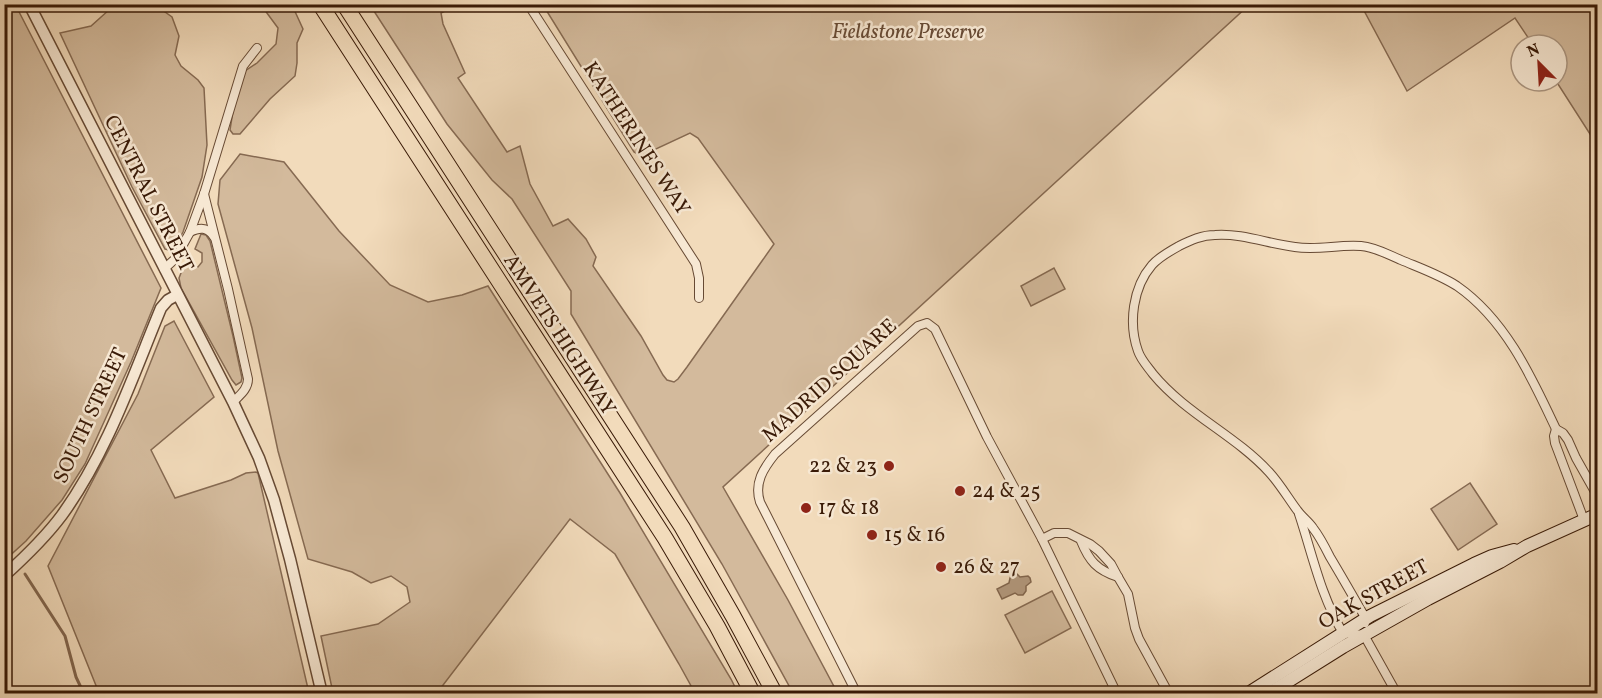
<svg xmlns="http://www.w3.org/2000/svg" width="1602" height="698" font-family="Vollkorn,serif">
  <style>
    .green { fill: #d3ba9c; stroke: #866a52; stroke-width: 1.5 }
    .water { fill: #b3997e; stroke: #82664e; stroke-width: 1.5 }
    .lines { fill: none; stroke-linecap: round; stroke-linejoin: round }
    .stream { stroke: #82664e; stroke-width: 3 }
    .minor-casing { stroke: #674a34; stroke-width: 10 }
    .tertiary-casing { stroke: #674a34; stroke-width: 13 }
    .secondary-casing { stroke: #391a07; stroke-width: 14 }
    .motorway-casing { stroke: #391a07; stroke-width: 17 }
    .minor { stroke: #f7e8d3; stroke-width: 8 }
    .tertiary { stroke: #f7e8d3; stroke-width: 10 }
    .secondary { stroke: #f7e8d3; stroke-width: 12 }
    .motorway { stroke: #f2dbbb; stroke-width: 15 }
    .poi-dot { fill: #8f2418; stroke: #f7e8d3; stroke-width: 2 }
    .labels { text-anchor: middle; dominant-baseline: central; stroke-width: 5; stroke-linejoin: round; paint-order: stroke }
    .park-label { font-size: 21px; font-style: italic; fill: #674a34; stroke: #f7e8d3 }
    .street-label { font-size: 21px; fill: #391a07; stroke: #f7e8d3 }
    .poi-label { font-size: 21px; fill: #391a07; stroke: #f7e8d3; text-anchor: start }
  </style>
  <rect width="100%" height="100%" fill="#f2dbbb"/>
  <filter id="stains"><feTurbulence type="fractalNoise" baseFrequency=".00333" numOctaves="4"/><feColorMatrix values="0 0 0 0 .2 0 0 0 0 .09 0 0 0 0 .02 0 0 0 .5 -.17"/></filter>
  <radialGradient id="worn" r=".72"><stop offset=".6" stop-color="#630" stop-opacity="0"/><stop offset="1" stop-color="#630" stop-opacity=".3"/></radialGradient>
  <!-- green -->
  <g class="green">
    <path d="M15 4 161 288 131 362 85 464 62 500 26 541 5 560 4 5Z"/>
    <path d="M110 5H155L172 17 179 36 175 55 181 66 198 80 204 88 207 145 202 177 183 232 173 251 165 249 132 187 60 33 91 26 110 9Z"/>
    <path d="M261 5H292L303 29 297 43V63L295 76 270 99 240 134H233L230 130 233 111 245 71 257 63 276 44 278 28Z"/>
    <path d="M370 5H495C480 11 472 9 457 5L441 13 443 24 465 73 458 78 507 152 520 146 530 184 553 226 568 219 586 239 596 257 593 266 641 336 663 375 667 380 674 382 678 379 687 367 774 244 698 138 690 133 641 156 634 152 543 5H1249L723 487 788 600 838 694 793 693 722 564 571 314V291L512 199 492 180 447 124Z"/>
    <path d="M1361 5H1597V145L1556 81H1557V45H1533L1515 18 1407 91Z"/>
    <path d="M240 154 284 162 339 231 390 285 428 302 462 295 488 286 620 493 731 679 738 693H695L679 664 615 554 570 519 437 693H333L321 636 378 624 410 602 407 587 391 576 371 583 352 572 308 559 278 451 252 328 218 204 220 180Z"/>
    <path d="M201 234 206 235 210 241 233 336 242 378 241 382 236 385 232 380 181 288 179 278 185 263 198 267 202 262V253L195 249Z"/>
    <path d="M1054 268 1065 289 1031 306 1021 286Z"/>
    <path d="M174 321 214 397 151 450 175 498 231 480 246 473 256 472 258 473 309 693H99L48 566 138 394 165 326Z"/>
    <path d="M1470 483 1497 524 1458 550 1431 509Z"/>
    <path d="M1052 591 1071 628 1025 653 1005 615Z"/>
  </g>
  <!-- water -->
  <path class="water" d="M1012 574H1017L1020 577 1028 576 1030 578 1031 582 1026 586V591L1023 595H1018L1015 593 1002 599 997 589 1009 583 1010 578Z"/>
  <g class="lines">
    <!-- stream -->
    <g class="stream">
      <path d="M4 557 8 560"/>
      <path d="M25 574 65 636 76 677 84 694"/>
    </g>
    <defs>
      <g id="minor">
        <path d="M528 4 696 264 699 278V298"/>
        <path d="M204 194 228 289 248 379C248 389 240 395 233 402"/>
        <path d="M190 232C200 227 208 227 214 237"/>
        <path d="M164 269 175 259 190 232 204 194 243 66 257 48"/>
        <path d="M1556 429 1554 436 1555 443 1584 520"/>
        <path d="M1299 514C1312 553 1321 597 1343 633L1364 635"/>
        <path d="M1042 539 1054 533H1068L1090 544 1099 551 1111 564 1118 577 1128 594 1135 628 1139 639 1169 694"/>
        <path d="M1081 541C1089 561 1097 570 1118 577"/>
        <path d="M1365 623 1366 619C1354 598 1342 577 1330 557 1325 547 1320 537 1313 528 1309 522 1302 517 1297 510 1288 498 1280 484 1269 472 1235 435 1186 414 1153 374 1148 367 1141 360 1138 351 1128 323 1133 287 1152 265 1159 257 1170 251 1179 246 1191 240 1202 235 1215 235 1242 233 1269 244 1295 247 1317 251 1339 244 1361 246 1375 247 1389 255 1401 260 1420 268 1440 275 1457 286 1506 320 1532 378 1556 429L1563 433 1568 440 1576 458 1598 497"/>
        <path d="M1364 635 1397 694"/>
        <path d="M857 694 760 502C754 483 763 469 775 454L918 326 927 323 935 329 987 437 1042 539 1117 694"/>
      </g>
      <g id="tertiary">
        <path d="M29 4 233 402 259 458 274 500 290 559 322 694"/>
        <path d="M4 576C25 557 45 538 62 515 107 453 132 378 161 308L168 300 177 295"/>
      </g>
      <g id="secondary">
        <path d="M1247 694 1370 616 1474 564 1492 556 1514 550"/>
        <path d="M1268 694 1343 647 1428 599 1500 562 1527 546 1598 514"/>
      </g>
      <g id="motorway">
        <path d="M320 4 665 538 717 626 753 694"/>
        <path d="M344 4 682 527 733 616 775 694"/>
      </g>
    </defs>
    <!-- minor casing -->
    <use href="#minor" class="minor-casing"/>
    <!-- tertiary casing -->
    <use href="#tertiary" class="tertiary-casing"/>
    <!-- secondary casing -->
    <use href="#secondary" class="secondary-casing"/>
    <!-- motorway casing -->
    <use href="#motorway" class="motorway-casing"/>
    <!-- minor -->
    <use href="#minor" class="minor"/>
    <!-- tertiary -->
    <use href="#tertiary" class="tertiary"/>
    <!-- secondary -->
    <use href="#secondary" class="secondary"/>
    <!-- motorway -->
    <use href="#motorway" class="motorway"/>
  </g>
  <!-- markers -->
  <g class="poi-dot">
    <circle cx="889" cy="466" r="6"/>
    <circle cx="960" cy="491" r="6"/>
    <circle cx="806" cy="508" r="6"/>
    <circle cx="872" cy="535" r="6"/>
    <circle cx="941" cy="567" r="6"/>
  </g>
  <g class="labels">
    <!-- park labels -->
    <g class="park-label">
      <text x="908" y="32">Fieldstone Preserve</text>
    </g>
    <!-- street labels -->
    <g class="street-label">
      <text transform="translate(636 139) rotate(57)">KATHERINES WAY</text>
      <text transform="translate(148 194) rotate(63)">CENTRAL STREET</text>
      <text transform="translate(559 335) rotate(57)">AMVETS HIGHWAY</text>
      <text transform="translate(830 381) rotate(-42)">MADRID SQUARE</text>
      <text transform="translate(91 416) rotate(-65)">SOUTH STREET</text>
      <text transform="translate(1374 595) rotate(-29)">OAK STREET</text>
    </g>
    <!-- poi labels -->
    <g class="poi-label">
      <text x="877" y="466" text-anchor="end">22 &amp; 23</text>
      <text x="972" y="491">24 &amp; 25</text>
      <text x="818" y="508">17 &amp; 18</text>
      <text x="884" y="535">15 &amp; 16</text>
      <text x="953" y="567">26 &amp; 27</text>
    </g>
  </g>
  <!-- margin -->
  <rect width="1602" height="698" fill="none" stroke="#f2dbbb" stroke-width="24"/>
  <rect x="6" y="6" width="1590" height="686" fill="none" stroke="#391a07" stroke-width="3"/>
  <rect x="12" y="12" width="1578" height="674" fill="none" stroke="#391a07" stroke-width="1.5"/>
  <!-- north arrow -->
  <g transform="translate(1539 63) rotate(336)"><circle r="28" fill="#f7e8d3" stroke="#ab9681" stroke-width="1.5"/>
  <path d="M0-4.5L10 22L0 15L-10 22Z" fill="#8f2418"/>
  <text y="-9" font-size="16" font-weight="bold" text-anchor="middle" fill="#391a07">N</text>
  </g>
  <rect width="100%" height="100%" filter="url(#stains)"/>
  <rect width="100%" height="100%" fill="url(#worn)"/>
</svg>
